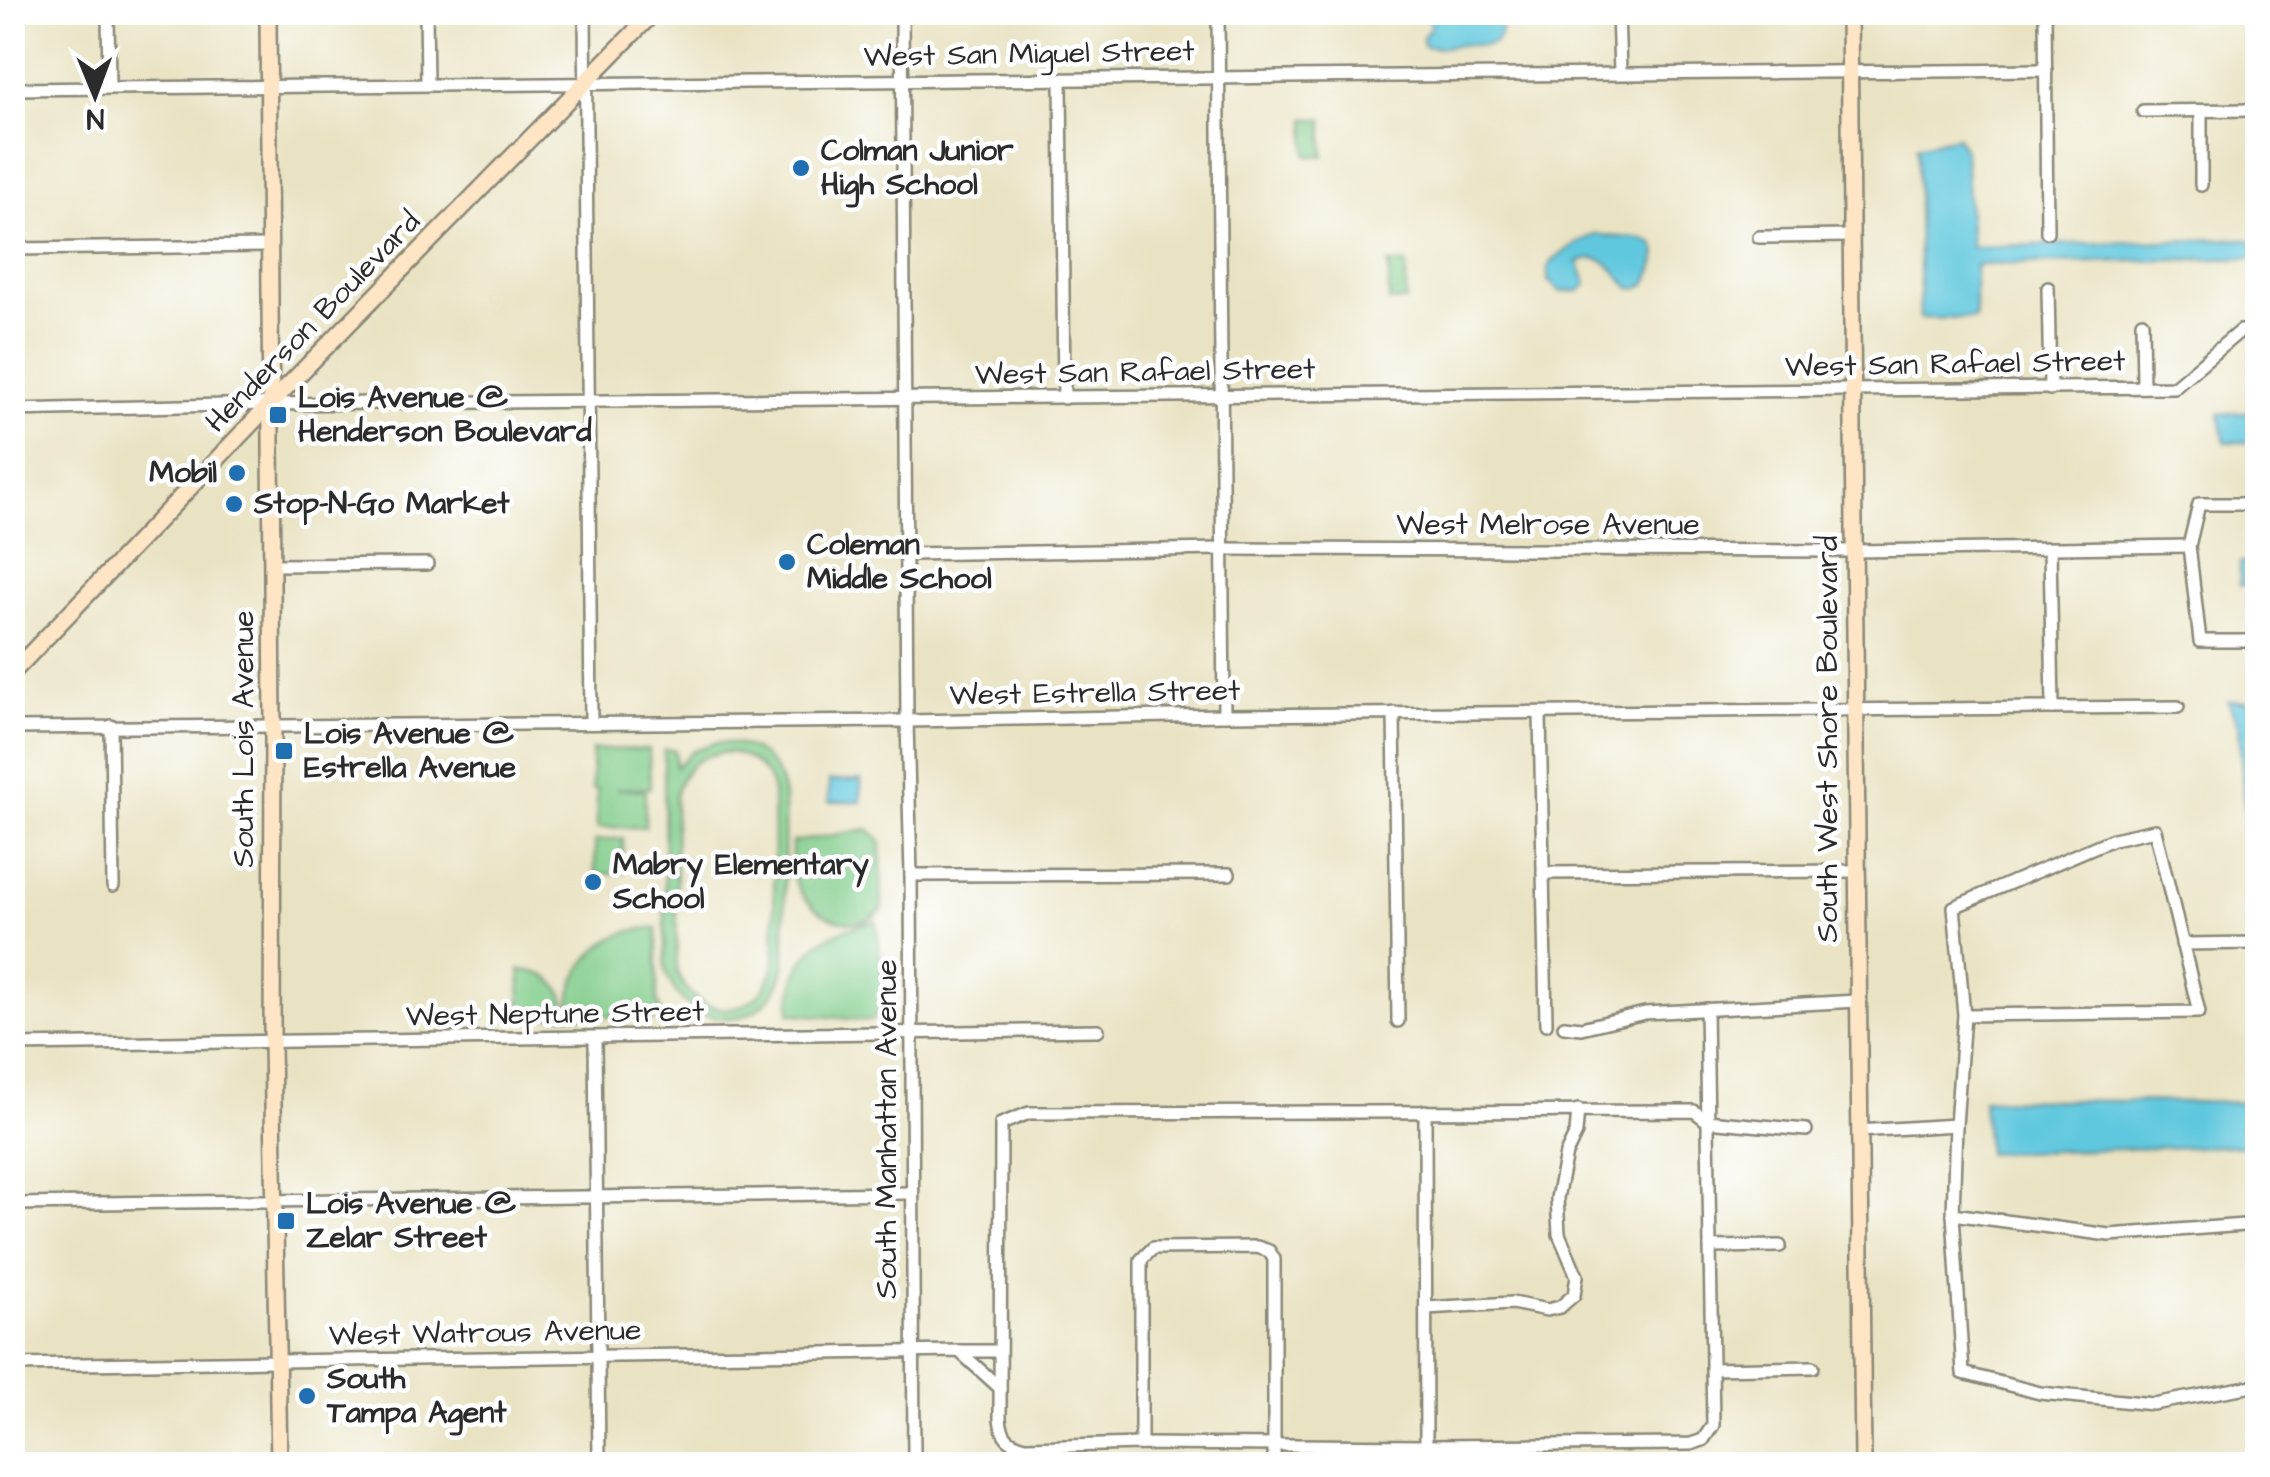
<svg xmlns="http://www.w3.org/2000/svg" width="2270" height="1477" font-family="'Architects Daughter',sans-serif">
  <style>
    .green { fill: #81cc8a; stroke: #567c5a; stroke-width: 2.5; fill-rule: evenodd }
    .water { fill: #61c8de; stroke: #467a84; stroke-width: 2.5 }
    .lines { fill: none; stroke-linecap: round; stroke-linejoin: round }
    .street-casing { stroke: #8a8777; stroke-width: 16 }
    .secondary-casing { stroke: #8a8777; stroke-width: 20 }
    .street { stroke: #fff; stroke-width: 11 }
    .secondary { stroke: #fde5c5; stroke-width: 15 }
    .poi-dot { fill: #1f6fb2; stroke: #fff; stroke-width: 4 }
    .labels { text-anchor: middle; dominant-baseline: central; stroke-width: 9; stroke-linejoin: round; paint-order: stroke }
    .street-label { font-size: 30px; fill: #2b2b2b; stroke: #fff }
    .poi-label { font-size: 30px; font-weight: bold; fill: #2b2b2b; stroke: #fff; text-anchor: start }
  </style>
  <rect width="100%" height="100%" fill="#fff"/>
  <filter id="ink" filterUnits="userSpaceOnUse"><feTurbulence type="fractalNoise" baseFrequency=".01" numOctaves="2"/><feDisplacementMap in="SourceGraphic" scale="20" xChannelSelector="R" yChannelSelector="G"/><feConvolveMatrix kernelMatrix="1 2 1 2 8 2 1 2 1" color-interpolation-filters="sRGB"/></filter>
  <filter id="wash" filterUnits="userSpaceOnUse"><feTurbulence type="fractalNoise" baseFrequency=".0048" numOctaves="4" result="noise"/><feDisplacementMap in="SourceGraphic" scale="40" xChannelSelector="R" yChannelSelector="G"/><feGaussianBlur stdDeviation="2.25" result="paint"/><feColorMatrix in="noise" values="0 0 0 0 0 0 0 0 0 0 0 0 0 0 0 0 0 1.4 0 .05"/><feComposite in="paint" operator="in"/></filter>
  <g filter="url(#wash)">
    <rect width="100%" height="100%" fill="#e9e3c3"/>
    <!-- green -->
    <g class="green">
      <path d="M1306 119H1323L1324 156H1307Z"/>
      <rect x="1389" y="264" width="17" height="37"/>
      <path d="M714 743C752 741 777 758 784 796L785 961C776 1034 686 1038 665 969L664 750H675L676 767 693 751ZM730 752C752 757 767 769 773 791L775 961C766 1018 698 1026 677 972L675 798C680 768 700 753 730 752Z"/>
      <path d="M649 749 650 788 616 789 645 790V827L597 828V789H592V750Z"/>
      <path d="M868 829 881 840 882 910C854 937 809 915 795 882 790 870 792 855 792 842Z"/>
      <path d="M623 838V873L598 874 595 872V841Z"/>
      <path d="M876 921 887 1008 870 1021 790 1013C792 953 820 932 876 921Z"/>
      <path d="M657 928V1001L662 1014 651 1021 643 1016H569C568 965 607 927 657 928Z"/>
      <path d="M520 970C549 972 567 985 566 1016H535L528 1020H519L515 1015 516 1008 521 1002Z"/>
    </g>
    <!-- water -->
    <g class="water">
      <path d="M1428 13H1501C1504 24 1502 43 1487 45 1479 46 1470 44 1462 45 1448 46 1437 50 1423 45L1422 38 1431 27Z"/>
      <path d="M1957 137 1965 152 1971 247 2230 239 2257 241V258L1975 265V319L1920 318 1917 146Z"/>
      <path d="M1597 234C1628 243 1679 224 1646 284L1637 289 1631 288C1614 274 1607 249 1578 262L1587 284 1580 291 1561 292 1548 281V267C1560 251 1578 241 1597 234Z"/>
      <path d="M2257 411V442H2225L2219 414Z"/>
      <path d="M2257 562V585H2240V563Z"/>
      <path d="M2228 701H2257V916L2252 909 2239 727Z"/>
      <path d="M861 780V802H829V781Z"/>
      <path d="M1983 1099 2257 1103V1145L1987 1153Z"/>
    </g>
  </g>
  <g filter="url(#ink)">
    <g class="lines">
      <defs>
        <g id="street">
          <path d="M108 12 109 87"/>
          <path d="M426 12 427 84"/>
          <path d="M585 12 591 722"/>
          <path d="M902 12 907 721 911 875 914 1464"/>
          <path d="M1218 12 1224 715"/>
          <path d="M1618 12 1620 72"/>
          <path d="M2045 12 2047 232"/>
          <path d="M1061 79 1064 398"/>
          <path d="M12 89 2046 70"/>
          <path d="M2143 111 2258 110"/>
          <path d="M2201 185V111"/>
          <path d="M1759 237 1851 236"/>
          <path d="M12 249 269 246"/>
          <path d="M2048 288 2050 389"/>
          <path d="M2142 322 2143 387"/>
          <path d="M12 410 270 404 2174 387 2240 331H2258"/>
          <path d="M2258 504H2199L2189 546 2200 641H2258"/>
          <path d="M2050 549 2053 708"/>
          <path d="M907 554 1223 549 1854 551 2189 546"/>
          <path d="M271 565 427 564"/>
          <path d="M1394 713 1398 1021"/>
          <path d="M1540 713 1546 1024"/>
          <path d="M111 726 113 886"/>
          <path d="M12 728 907 721 1224 715 2178 707"/>
          <path d="M1543 873 1857 871"/>
          <path d="M911 875 1229 874"/>
          <path d="M2182 944 2258 943"/>
          <path d="M1706 1009 1713 1425 1703 1440 1691 1444 1426 1446 1141 1444 1026 1447C1009 1443 1002 1437 1000 1419L1001 1124 1029 1113 1694 1111 1707 1121 1806 1130"/>
          <path d="M1964 1015 2199 1012 2155 830 2113 839 1954 907 1964 1015 1956 1125 1953 1214 1963 1373 2040 1393 2153 1404 2258 1385"/>
          <path d="M1564 1026 1581 1028 1645 1013 1857 1001"/>
          <path d="M595 1038 599 1464"/>
          <path d="M12 1045 1098 1030"/>
          <path d="M1425 1111 1426 1446"/>
          <path d="M1858 1131 1956 1125"/>
          <path d="M12 1204 912 1193"/>
          <path d="M1953 1214 2109 1235 2258 1224"/>
          <path d="M1710 1247 1780 1246"/>
          <path d="M1426 1308 1512 1303 1547 1310 1560 1307 1574 1295 1577 1276 1559 1234 1557 1198 1566 1154 1576 1133 1578 1110"/>
          <path d="M959 1351H999"/>
          <path d="M12 1365 959 1351 1000 1388"/>
          <path d="M1712 1369 1813 1367"/>
          <path d="M1141 1444V1260L1153 1248 1257 1247 1269 1251 1274 1259V1464"/>
        </g>
        <g id="secondary">
          <path d="M268 12 273 725 272 1043 279 1464"/>
          <path d="M1849 12 1863 1464"/>
          <path d="M12 673 270 404 654 12"/>
        </g>
      </defs>
      <!-- street casing -->
      <use href="#street" class="street-casing"/>
      <!-- secondary casing -->
      <use href="#secondary" class="secondary-casing"/>
      <!-- street -->
      <use href="#street" class="street"/>
      <!-- secondary -->
      <use href="#secondary" class="secondary"/>
    </g>
  </g>
  <!-- markers -->
  <g class="poi-dot">
    <circle cx="801" cy="168" r="10"/>
    <rect x="268" y="405" width="20" height="20" rx="5"/>
    <circle cx="237" cy="473" r="10"/>
    <circle cx="234" cy="504" r="10"/>
    <circle cx="787" cy="562" r="10"/>
    <rect x="274" y="741" width="20" height="20" rx="5"/>
    <circle cx="593" cy="882" r="10"/>
    <rect x="276" y="1211" width="20" height="20" rx="5"/>
    <circle cx="307" cy="1396" r="10"/>
  </g>
  <g class="labels">
    <!-- street labels -->
    <g class="street-label">
      <text transform="translate(1029 54) rotate(-1)">West San Miguel Street</text>
      <text transform="translate(313 322) rotate(-46)">Henderson Boulevard</text>
      <text transform="translate(1955 364) rotate(-1)">West San Rafael Street</text>
      <text transform="translate(1145 372) rotate(-1)">West San Rafael Street</text>
      <text x="1548" y="525">West Melrose Avenue</text>
      <text transform="translate(1095 693) rotate(-1)">West Estrella Street</text>
      <text transform="translate(244 739) rotate(-90)">South Lois Avenue</text>
      <text transform="translate(1828 739) rotate(-90)">South West Shore Boulevard</text>
      <text transform="translate(555 1014) rotate(-1)">West Neptune Street</text>
      <text transform="translate(887 1129) rotate(-90)">South Manhattan Avenue</text>
      <text transform="translate(485 1333) rotate(-1)">West Watrous Avenue</text>
    </g>
    <!-- poi labels -->
    <g class="poi-label">
      <text x="821" y="151">Colman Junior<tspan x="821" dy="34">High School</tspan></text>
      <text x="298" y="398">Lois Avenue @<tspan x="298" dy="34">Henderson Boulevard</tspan></text>
      <text x="217" y="473" text-anchor="end">Mobil</text>
      <text x="254" y="504">Stop-N-Go Market</text>
      <text x="807" y="545">Coleman<tspan x="807" dy="34">Middle School</tspan></text>
      <text x="304" y="734">Lois Avenue @<tspan x="304" dy="34">Estrella Avenue</tspan></text>
      <text x="613" y="865">Mabry Elementary<tspan x="613" dy="34">School</tspan></text>
      <text x="306" y="1204">Lois Avenue @<tspan x="306" dy="34">Zelar Street</tspan></text>
      <text x="327" y="1379">South<tspan x="327" dy="34">Tampa Agent</tspan></text>
    </g>
  </g>
  <!-- margin -->
  <rect width="2270" height="1477" fill="none" stroke="#fff" stroke-width="50"/>
  <!-- north arrow -->
  <g transform="translate(95 95) rotate(179)" stroke="#ffffff" stroke-width="8" paint-order="stroke">
  <path d="M0-8L18 38L0 25L-18 38Z" fill="#2b2b2b"/>
  <text y="-15" font-size="28" font-weight="bold" text-anchor="middle" fill="#2b2b2b">N</text>
  </g>
</svg>
